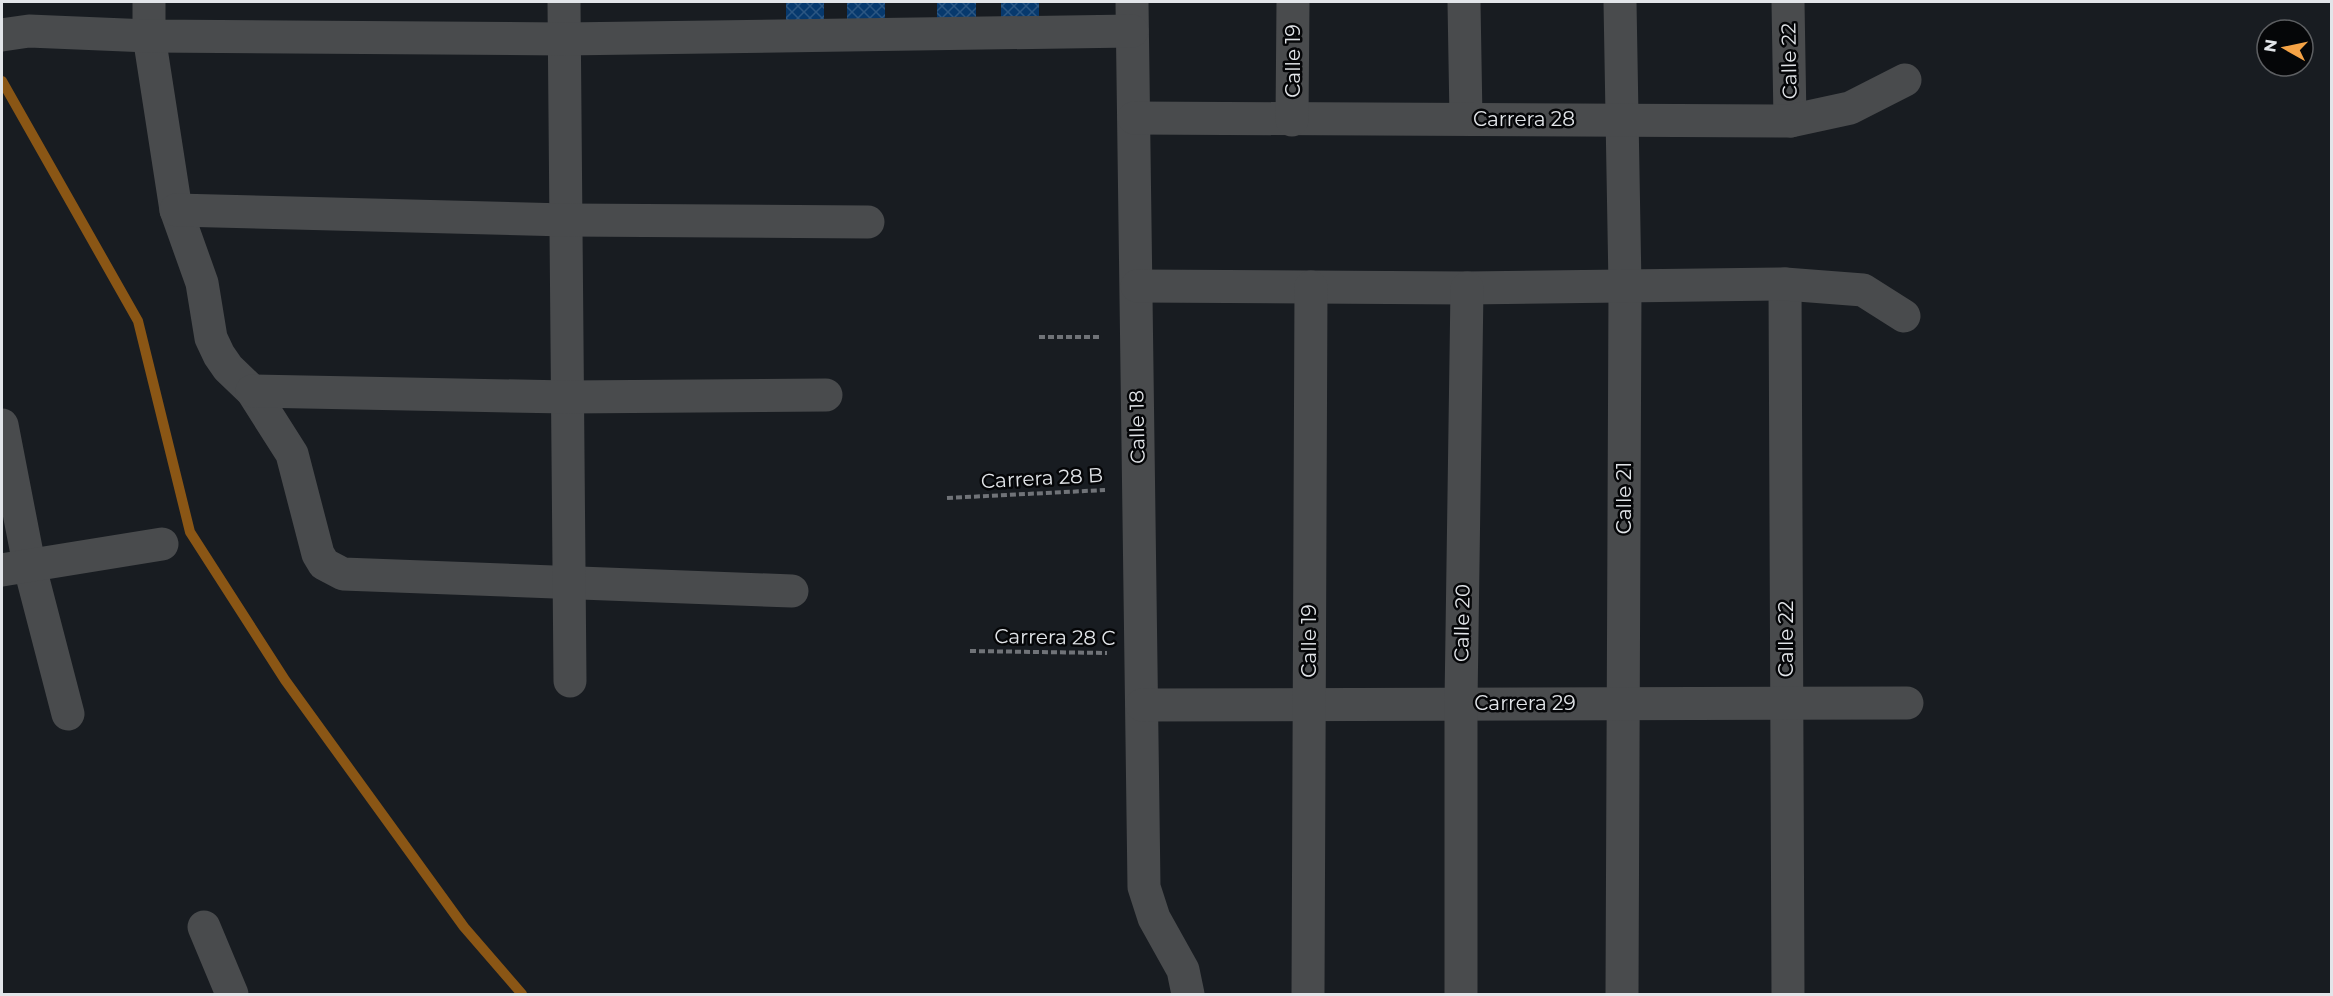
<svg xmlns="http://www.w3.org/2000/svg" width="2333" height="996" font-family="Montserrat,sans-serif">
  <style>
    .lines { fill: none; stroke-linecap: round; stroke-linejoin: round }
    .stream { stroke: #8a5615; stroke-width: 10 }
    .building { fill: url(#building-cross-hatch) }
    .path { stroke: #707378; stroke-width: 4; stroke-dasharray: 6 3; stroke-linecap: butt }
    .minor { stroke: #494b4d; stroke-width: 33 }
    .labels { text-anchor: middle; dominant-baseline: central; stroke-width: 5; stroke-linejoin: round; paint-order: stroke }
    .street-label { font-size: 20px; fill: #e2e5e9; stroke: #050608 }
  </style>
  <defs>
    <pattern id="building-cross-hatch" width="8" height="8" patternUnits="userSpaceOnUse" patternTransform="scale(1.5)"><rect width="8" height="8" fill="#07396d"/><path d="M0 0l8 8M0 8l8-8" fill="none" stroke="#2b5682"/></pattern>
  </defs>
  <rect width="100%" height="100%" fill="#181c21"/>
  <g class="lines">
    <!-- stream -->
    <path class="stream" d="M2 81 138 321 190 532 285 680 464 927 522 994"/>
  </g>
  <!-- building -->
  <g class="building">
    <path d="M786 2H824V26L786 25Z"/>
    <rect x="847" y="2" width="38" height="22"/>
    <rect x="937" y="2" width="39" height="21"/>
    <rect x="1001" y="2" width="38" height="17"/>
  </g>
  <g class="lines">
    <!-- path -->
    <g class="path">
      <path d="M1039 337H1102"/>
      <path d="M947 498 1105 490"/>
      <path d="M970 651 1107 653"/>
    </g>
    <!-- minor -->
    <g class="minor">
      <path d="M149 2V36L176 210 202 283 211 338 219 355 228 368 252 391 292 454 318 554 324 564 343 574 792 591"/>
      <path d="M564 2 570 681"/>
      <path d="M1132 2 1144 887 1154 918 1183 970 1188 994"/>
      <path d="M1464 2 1466 119"/>
      <path d="M1620 2 1625 286 1622 994"/>
      <path d="M1788 2 1790 121"/>
      <path d="M2 35 29 31 149 36 564 39 1132 31"/>
      <path d="M1134 118 1790 121 1850 108 1905 80"/>
      <path d="M1292 120 1293 2"/>
      <path d="M176 210 566 220 868 222"/>
      <path d="M1785 284 1788 994"/>
      <path d="M1137 286 1467 288 1785 284 1863 290 1904 316"/>
      <path d="M252 391 567 397 826 395"/>
      <path d="M2 425 29 564 68 714"/>
      <path d="M2 570 162 544"/>
      <path d="M1142 705 1907 703"/>
      <path d="M204 927 232 994"/>
      <path d="M1308 994 1311 287"/>
      <path d="M1461 994V702L1467 288"/>
    </g>
  </g>
  <g class="labels">
    <!-- street labels -->
    <g class="street-label">
      <text transform="translate(1293 61) rotate(-90)">Calle 19</text>
      <text transform="translate(1789 61) rotate(-91)">Calle 22</text>
      <text x="1524" y="119">Carrera 28</text>
      <text transform="translate(1137 427) rotate(-91)">Calle 18</text>
      <text transform="translate(1042 478) rotate(-3)">Carrera 28 B</text>
      <text transform="translate(1624 498) rotate(-90)">Calle 21</text>
      <text transform="translate(1462 623) rotate(-89)">Calle 20</text>
      <text transform="translate(1055 637) rotate(1)">Carrera 28 C</text>
      <text transform="translate(1786 639) rotate(-90)">Calle 22</text>
      <text transform="translate(1309 641) rotate(-90)">Calle 19</text>
      <text x="1525" y="703">Carrera 29</text>
    </g>
  </g>
  <!-- border -->
  <rect width="2333" height="996" fill="none" stroke="#e2e5e9" stroke-width="6"/>
  <!-- north arrow -->
  <g transform="translate(2285 48) rotate(279)"><circle r="28" fill="#050608" stroke="#5d5f62" stroke-width="1.5"/>
  <path d="M0-4.5L10 22L0 15L-10 22Z" fill="#f5a346"/>
  <text y="-9" font-size="16" font-weight="bold" text-anchor="middle" fill="#e2e5e9">N</text>
  </g>
</svg>
